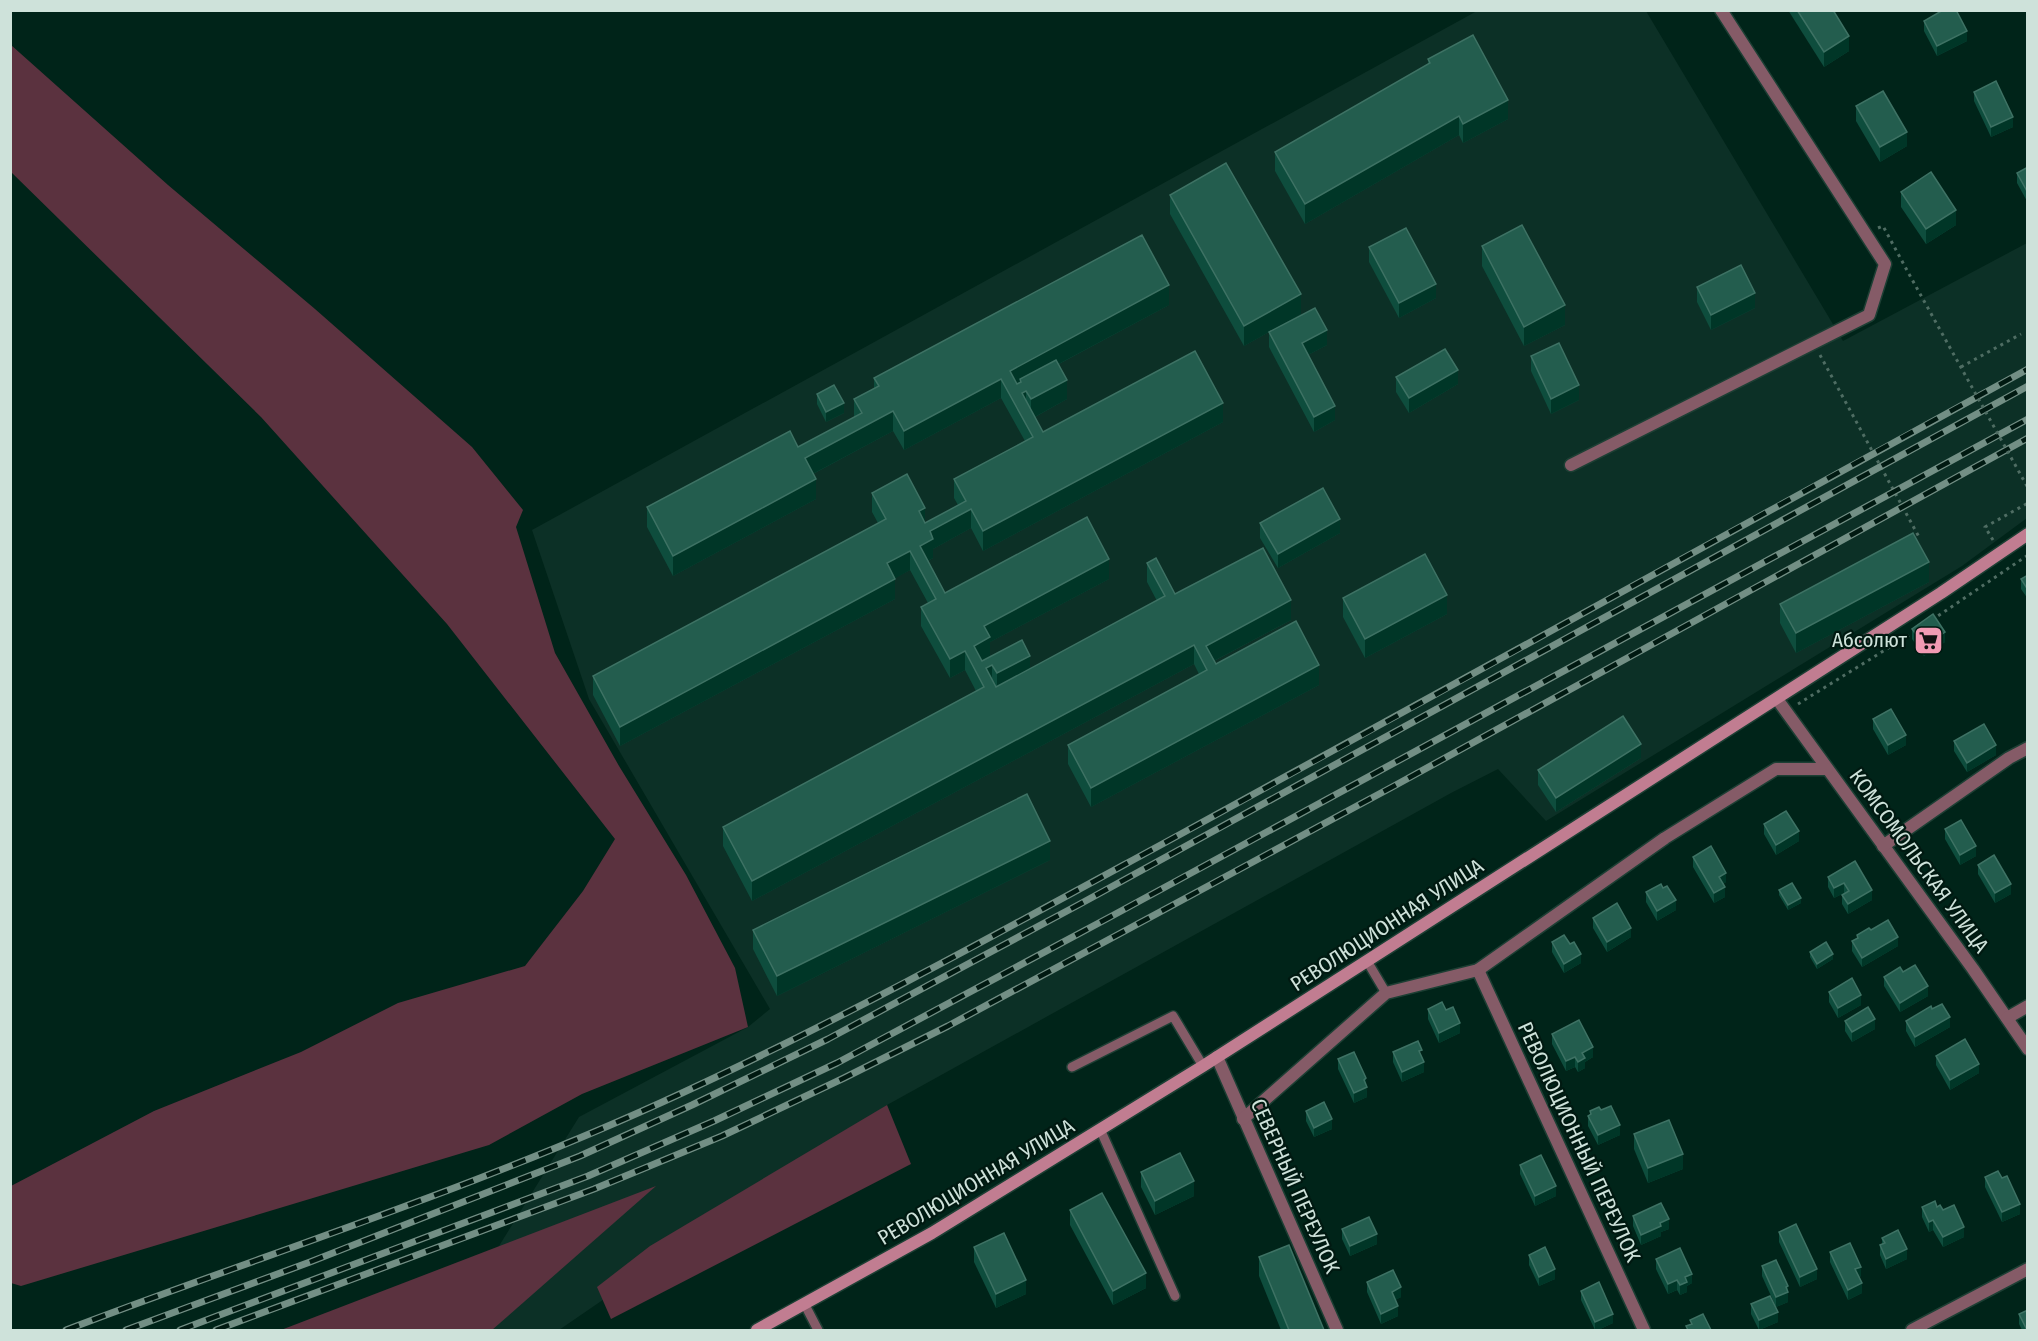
<svg xmlns="http://www.w3.org/2000/svg" width="2038" height="1341" font-family="'Fira Sans Condensed',sans-serif">
  <style>
    .built { fill: #0c3026 }
    .green { fill: #5b323f }
    .lines { fill: none; stroke-linecap: round; stroke-linejoin: round }
    .service-casing { stroke: #1d3f34; stroke-width: 12 }
    .minor-casing { stroke: #1d3f34; stroke-width: 15 }
    .secondary-casing { stroke: #1d3f34; stroke-width: 15 }
    .path { stroke: #4f6d63; stroke-width: 3; stroke-dasharray: 3 4.5; stroke-linecap: butt }
    .service { stroke: #855b67; stroke-width: 9 }
    .minor { stroke: #855b67; stroke-width: 12 }
    .secondary { stroke: #c17d91; stroke-width: 12 }
    .rail-casing { stroke: #738f85; stroke-width: 7 }
    .rail { stroke: #001911; stroke-width: 4.5; stroke-dasharray: 14; stroke-linecap: butt }
    .path-bridge { stroke: #4f6d63; stroke-width: 3; stroke-dasharray: 3 4.5; stroke-linecap: butt }
    .wall { fill: #0e4d3d }
    .shaded-wall { fill: #003627 }
    .building { fill: #235d4e; stroke: #3e7264; stroke-width: 1.5 }
    .labels { text-anchor: middle; dominant-baseline: central; stroke-width: 4.5; stroke-linejoin: round; paint-order: stroke }
    .poi-label { font-size: 21px; fill: #cee2da; stroke: #001911; text-anchor: end }
    .street-label { font-size: 21px; fill: #cee2da; stroke: #001911 }
  </style>
  <rect width="100%" height="100%" fill="#002419"/>
  <!-- built -->
  <path class="built" d="M1477 11H1646L1843 341 2027 243V518L1962 566 1546 821 1498 769 1451 793 887 1105 559 1330H447L579 1117 748 1027 770 1009 589 699 532 530Z"/>
  <!-- green -->
  <g class="green">
    <path d="M11 45 168 185 315 309 472 447 523 510 516 527 555 653 619 766 686 875 735 968 748 1027 582 1094 489 1145 21 1286 11 1283V1186L154 1111 301 1052 398 1003 525 966 583 891 615 839 447 624 261 417 11 172Z"/>
    <path d="M887 1105 911 1164 611 1319 597 1287 650 1246Z"/>
    <path d="M656 1186 492 1330H281Z"/>
  </g>
  <g class="lines">
    <defs>
      <g id="service">
        <path d="M1367 961 1386 993"/>
        <path d="M1072 1067 1173 1016 1203 1066"/>
        <path d="M1100 1129 1175 1296"/>
        <path d="M805 1305 818 1330"/>
      </g>
      <g id="minor">
        <path d="M1571 465 1869 315 1885 264 1721 10"/>
        <path d="M1777 699 1973 969 2028 1049"/>
        <path d="M1883 846 2009 758 2028 748"/>
        <path d="M1478 970 1644 1330"/>
        <path d="M2007 1018 2028 1006"/>
        <path d="M1217 1057 1337 1330"/>
        <path d="M1243 1119 1386 993 1478 970 1665 838 1776 769H1827"/>
        <path d="M1912 1330 2028 1269"/>
      </g>
      <path id="secondary" d="M757 1330 932 1233 1203 1066 1941 593 2028 534"/>
    </defs>
    <!-- service casing -->
    <use href="#service" class="service-casing"/>
    <!-- minor casing -->
    <use href="#minor" class="minor-casing"/>
    <!-- secondary casing -->
    <use href="#secondary" class="secondary-casing"/>
    <!-- path -->
    <g class="path">
      <path d="M1878 228 1883 226 1909 274"/>
      <path d="M1820 355 1919 537"/>
      <path d="M1961 367 2021 334"/>
      <path d="M1993 540 1985 527 2028 503"/>
      <path d="M1932 620 2028 555"/>
      <path d="M1798 704 1914 632"/>
    </g>
    <!-- service -->
    <use href="#service" class="service"/>
    <!-- minor -->
    <use href="#minor" class="minor"/>
    <!-- secondary -->
    <use href="#secondary" class="secondary"/>
    <defs>
      <g id="rail">
        <path d="M66 1330C271 1252 482 1186 682 1093 851 1015 1015 924 1179 835 1463 681 1744 523 2028 369"/>
        <path d="M126 1330 310 1262 580 1156 692 1105 828 1039 1080 904 2028 386"/>
        <path d="M180 1330 588 1176 714 1121 837 1063 1110 917 2028 419"/>
        <path d="M216 1330 594 1189 722 1136 844 1078 948 1026 1394 786 2028 438"/>
      </g>
    </defs>
    <!-- rail casing -->
    <use href="#rail" class="rail-casing"/>
    <!-- rail -->
    <use href="#rail" class="rail"/>
    <!-- path-bridge -->
    <path class="path-bridge" d="M1909 274 2028 488"/>
  </g>
  <!-- wall -->
  <g class="wall">
    <path d="M1788 10H1833L1849 51 1824 67Z"/>
    <path d="M1924 21 1967 41 1937 56 1924 31Z"/>
    <path d="M1428 59 1508 119 1463 143 1459 135 1305 224 1275 171V152L1428 64Z"/>
    <path d="M1974 92 2013 127 1991 137 1974 101Z"/>
    <path d="M1856 106 1907 146 1880 162 1856 121Z"/>
    <path d="M2028 167V203L2017 183V173Z"/>
    <path d="M1901 192 1956 225 1926 244 1901 207Z"/>
    <path d="M1170 195 1301 314 1244 346 1170 214Z"/>
    <path d="M1482 246 1565 325 1524 346 1482 266Z"/>
    <path d="M1369 247 1436 298 1399 318 1369 262Z"/>
    <path d="M1697 287 1755 308 1711 330 1697 302Z"/>
    <path d="M1169 305 1059 364 1067 399 1035 417 1043 432 1223 422 983 551 971 528 933 549V558L928 561 945 593 1109 579 990 642V657L982 661 1030 669 1157 601 1147 582V563L1175 594 1291 620 1214 661 1216 664 1319 685 1091 807 1068 764V745L1199 674 1194 664 752 901 723 846V827L976 691 965 670 950 678 921 626V607L928 603 910 570 895 578V599L620 746 593 695V676L878 523 872 512V493L925 508V523L958 505 954 498V479L1025 441 1001 398 904 450 893 431 813 474 816 499 673 576 647 527V507L798 447 854 417V399L874 388V378Z"/>
    <path d="M1269 332 1327 345 1308 355 1335 420 1314 432 1269 347Z"/>
    <path d="M1531 356 1579 400 1551 414 1531 371Z"/>
    <path d="M1396 377 1458 384 1409 413 1396 392Z"/>
    <path d="M817 394 844 413 826 422 817 404Z"/>
    <path d="M1260 523 1340 533 1278 568 1260 538Z"/>
    <path d="M2028 575V599L2021 589V579Z"/>
    <path d="M1929 582 1796 653 1780 623V604Z"/>
    <path d="M1343 598 1447 614 1365 658 1343 617Z"/>
    <path d="M1912 629 1945 642 1924 656 1912 639Z"/>
    <path d="M1873 719 1906 745 1888 755 1873 729Z"/>
    <path d="M1954 741 1996 755 1967 772 1954 751Z"/>
    <path d="M1641 758 1556 812 1538 785V770Z"/>
    <path d="M1764 824 1799 841 1776 855 1764 834Z"/>
    <path d="M1945 829 1976 856 1960 865 1945 839Z"/>
    <path d="M1693 857 1726 882 1723 884 1725 897 1714 903 1693 867Z"/>
    <path d="M1050 860 777 996 753 949V930Z"/>
    <path d="M1855 861 1872 900 1848 914 1842 904V895L1844 893 1834 898 1828 887V877Z"/>
    <path d="M1978 865 2011 894 1995 903 1978 874Z"/>
    <path d="M1779 890 1801 903 1788 910 1779 895Z"/>
    <path d="M1646 892 1676 910 1657 921 1646 902Z"/>
    <path d="M1593 918 1631 937 1607 952 1593 928Z"/>
    <path d="M1871 930 1898 946 1862 967 1852 951V941L1857 938V935Z"/>
    <path d="M1552 942 1581 963 1564 973 1552 952Z"/>
    <path d="M1810 952 1833 959 1817 969 1810 957Z"/>
    <path d="M1884 977 1928 996 1900 1012 1884 986Z"/>
    <path d="M1829 992 1861 1005 1838 1018 1829 1002Z"/>
    <path d="M1428 1009 1460 1033 1439 1043 1428 1019Z"/>
    <path d="M1932 1009 1950 1027 1915 1047 1906 1031V1021Z"/>
    <path d="M1845 1021 1875 1029 1852 1042 1845 1031Z"/>
    <path d="M1552 1034 1593 1057 1585 1062V1068L1578 1072 1575 1067 1566 1071 1552 1044Z"/>
    <path d="M1393 1052 1422 1058 1424 1072 1402 1082 1393 1062Z"/>
    <path d="M1936 1056 1979 1073 1950 1090 1936 1065Z"/>
    <path d="M1338 1059 1366 1085 1367 1097 1354 1103 1338 1069Z"/>
    <path d="M1601 1110 1620 1135 1598 1145 1588 1126V1116L1590 1115V1111Z"/>
    <path d="M1306 1111 1332 1129 1314 1137 1306 1121Z"/>
    <path d="M1634 1134 1683 1169 1648 1183 1634 1149Z"/>
    <path d="M1520 1165 1556 1196 1535 1206 1520 1174Z"/>
    <path d="M1141 1172 1194 1196 1155 1215 1141 1187Z"/>
    <path d="M1985 1177 2020 1214 2002 1222 1985 1187Z"/>
    <path d="M1922 1207H1937L1943 1210 1964 1237 1943 1247 1933 1230 1929 1232 1922 1217Z"/>
    <path d="M1070 1210 1146 1288 1113 1305 1070 1225Z"/>
    <path d="M1633 1216 1669 1229 1661 1232V1236L1641 1245 1633 1226Z"/>
    <path d="M1342 1229 1377 1244 1350 1256 1342 1239Z"/>
    <path d="M1779 1232 1817 1279 1800 1287 1779 1242Z"/>
    <path d="M1882 1238 1907 1259 1886 1269 1880 1255V1245L1882 1244Z"/>
    <path d="M974 1247 1026 1294 996 1308 974 1262Z"/>
    <path d="M1830 1252 1861 1276 1859 1277 1862 1293 1848 1300 1830 1262Z"/>
    <path d="M1529 1255 1555 1279 1539 1286 1529 1265Z"/>
    <path d="M1259 1257 1324 1330H1281L1259 1276Z"/>
    <path d="M1656 1259 1692 1283 1687 1286V1292L1680 1295 1677 1290 1668 1294 1656 1269Z"/>
    <path d="M1762 1266 1788 1286V1302L1776 1307 1762 1276Z"/>
    <path d="M1367 1282 1401 1297 1395 1300 1398 1316 1381 1324 1367 1292Z"/>
    <path d="M1581 1291 1613 1323 1598 1330H1595L1581 1300Z"/>
    <path d="M1751 1304 1778 1322 1759 1330 1751 1314Z"/>
    <path d="M2019 1314 2028 1330H2022L2019 1324Z"/>
  </g>
  <!-- shaded-wall -->
  <g class="shaded-wall">
    <path d="M1967 31V41L1937 56V46Z"/>
    <path d="M1849 36V51L1824 67V52Z"/>
    <path d="M1508 100V119L1463 143V124Z"/>
    <path d="M1459 116V135L1305 224V204Z"/>
    <path d="M2013 117V127L1991 137V127Z"/>
    <path d="M1907 132V146L1880 162V147Z"/>
    <path d="M1956 210V225L1926 244V229Z"/>
    <path d="M1436 284V298L1399 318V303Z"/>
    <path d="M1169 285V305L1021 384 1020 379V385L1010 390V371Z"/>
    <path d="M1755 293V308L1711 330V315Z"/>
    <path d="M1301 294V314L1244 346V326Z"/>
    <path d="M1565 305V325L1524 346V327Z"/>
    <path d="M1327 330V345L1302 358V343Z"/>
    <path d="M1458 370V384L1409 413V398Z"/>
    <path d="M1001 379V398L904 450V431Z"/>
    <path d="M1067 380V399L1031 419V399Z"/>
    <path d="M1579 385V400L1551 414V399Z"/>
    <path d="M1026 391V410L1022 393Z"/>
    <path d="M844 403V413L826 422V412Z"/>
    <path d="M1223 403V422L983 551V531Z"/>
    <path d="M1335 406V420L1314 432V417Z"/>
    <path d="M893 411V431L805 478V458Z"/>
    <path d="M816 479V499L673 576V556Z"/>
    <path d="M925 508V527L919 511Z"/>
    <path d="M971 509V528L933 549V558L920 565V546L930 531Z"/>
    <path d="M1340 519V533L1278 568V554Z"/>
    <path d="M910 551V570L887 583V563Z"/>
    <path d="M1109 559V579L990 642V657L974 665V646L984 626Z"/>
    <path d="M1929 562V582L1796 653V633Z"/>
    <path d="M895 579V599L620 746V727Z"/>
    <path d="M1447 595V614L1365 658V639Z"/>
    <path d="M1291 600V620L1206 665V646Z"/>
    <path d="M1945 632V642L1924 656V646Z"/>
    <path d="M1194 645V664L752 901V881Z"/>
    <path d="M965 651V670L950 678V659Z"/>
    <path d="M1030 656V675L997 693V673Z"/>
    <path d="M992 665V685L986 668Z"/>
    <path d="M1319 665V685L1091 807V788Z"/>
    <path d="M1906 735V745L1888 755V745Z"/>
    <path d="M1641 744V758L1556 812V798Z"/>
    <path d="M1996 745V755L1967 772V763Z"/>
    <path d="M1799 831V841L1776 855V845Z"/>
    <path d="M1050 841V860L777 996V976Z"/>
    <path d="M1976 846V856L1960 865V855Z"/>
    <path d="M1726 873V882L1719 887V877Z"/>
    <path d="M1844 883V893L1834 898V888Z"/>
    <path d="M2011 884V894L1995 903V893Z"/>
    <path d="M1725 887V897L1714 903V893Z"/>
    <path d="M1872 890V900L1848 914V904Z"/>
    <path d="M1801 898V903L1788 910V905Z"/>
    <path d="M1676 900V910L1657 921V911Z"/>
    <path d="M1631 928V937L1607 952V942Z"/>
    <path d="M1898 937V946L1862 967V958Z"/>
    <path d="M1581 954V963L1564 973V964Z"/>
    <path d="M1833 954V959L1817 969V964Z"/>
    <path d="M1928 986V996L1900 1012V1003Z"/>
    <path d="M1861 995V1005L1838 1018V1008Z"/>
    <path d="M1950 1017V1027L1915 1047V1037Z"/>
    <path d="M1875 1019V1029L1852 1042V1032Z"/>
    <path d="M1460 1023V1033L1439 1043V1033Z"/>
    <path d="M1593 1047V1057L1585 1062V1068L1578 1072V1062L1582 1053Z"/>
    <path d="M1575 1057V1067L1566 1071V1061Z"/>
    <path d="M1424 1062V1072L1402 1082V1072Z"/>
    <path d="M1979 1064V1073L1950 1090V1080Z"/>
    <path d="M1366 1078 1367 1097 1354 1103V1093L1364 1080Z"/>
    <path d="M1332 1119V1129L1314 1137V1128Z"/>
    <path d="M1620 1125V1135L1598 1145V1135Z"/>
    <path d="M1683 1154V1169L1648 1183V1168Z"/>
    <path d="M1194 1181V1196L1155 1215V1201Z"/>
    <path d="M1556 1186V1196L1535 1206V1196Z"/>
    <path d="M2020 1204V1214L2002 1222V1212Z"/>
    <path d="M1669 1219V1229L1661 1232V1236L1641 1245V1235L1660 1223Z"/>
    <path d="M1933 1220V1230L1929 1232V1222Z"/>
    <path d="M1964 1227V1237L1943 1247V1237Z"/>
    <path d="M1377 1234V1244L1350 1256V1246Z"/>
    <path d="M1907 1249V1259L1886 1269V1259Z"/>
    <path d="M1861 1267V1276L1855 1279V1269Z"/>
    <path d="M1555 1269V1279L1539 1286V1277Z"/>
    <path d="M1817 1269V1279L1800 1287V1277Z"/>
    <path d="M1146 1273V1288L1113 1305V1291Z"/>
    <path d="M1692 1274V1283L1687 1286V1292L1680 1295V1285L1685 1277Z"/>
    <path d="M1026 1280V1294L996 1308V1294Z"/>
    <path d="M1677 1280V1290L1668 1294V1284Z"/>
    <path d="M1862 1283V1293L1848 1300V1290Z"/>
    <path d="M1788 1286V1302L1776 1307V1297Z"/>
    <path d="M1401 1287V1297L1392 1302V1292Z"/>
    <path d="M1398 1306V1316L1381 1324V1314Z"/>
    <path d="M1778 1312V1322L1759 1330V1320Z"/>
    <path d="M1613 1314V1323L1598 1330H1595V1322Z"/>
  </g>
  <!-- building -->
  <g class="building">
    <path d="M1797 10H1833L1849 36 1824 52Z"/>
    <path d="M1943 10H1956L1967 31 1937 46 1924 21Z"/>
    <path d="M1473 35 1508 100 1463 124 1459 116 1305 204 1275 152 1430 63 1428 59Z"/>
    <path d="M1996 81 2013 117 1991 127 1974 92Z"/>
    <path d="M1883 91 1907 132 1880 147 1856 106Z"/>
    <path d="M1226 163 1301 294 1244 326 1170 195Z"/>
    <path d="M2028 167V193L2017 173Z"/>
    <path d="M1931 172 1956 210 1926 229 1901 192Z"/>
    <path d="M1522 225 1565 305 1524 327 1482 246Z"/>
    <path d="M1406 228 1436 284 1399 303 1369 247Z"/>
    <path d="M1142 235 1169 285 1010 371 1017 384 1021 382 1020 379 1056 360 1067 380 1031 399 1026 391 1022 393 1043 432 1195 351 1223 403 983 531 971 509 930 531 933 539 920 546 945 593 1087 517 1109 559 984 626 990 637 974 646 982 661 1022 640 1030 656 997 673 992 665 986 668 996 687 1165 596 1147 563 1156 558 1175 594 1263 548 1291 600 1206 646 1216 664 1296 621 1319 665 1091 788 1068 745 1207 670 1194 645 752 881 723 827 984 687 965 651 950 659 921 607 936 599 910 551 887 563 895 579 620 727 593 676 886 519 872 493 907 474 925 508 919 511 925 523 966 501 954 479 1033 437 1001 379 904 431 893 411 805 458 816 479 673 556 647 507 790 431 798 447 862 413 854 399 879 386 874 378Z"/>
    <path d="M1741 265 1755 293 1711 315 1697 287Z"/>
    <path d="M1315 308 1327 330 1302 343 1335 406 1314 417 1269 332Z"/>
    <path d="M1559 343 1579 385 1551 399 1531 356Z"/>
    <path d="M1445 349 1458 370 1409 398 1396 377Z"/>
    <path d="M834 385 844 403 826 412 817 394Z"/>
    <path d="M1323 488 1340 519 1278 554 1260 523Z"/>
    <path d="M1913 533 1929 562 1796 633 1780 604Z"/>
    <path d="M1425 554 1447 595 1365 639 1343 598Z"/>
    <path d="M2028 575V590L2021 579Z"/>
    <path d="M1933 614 1945 632 1924 646 1912 629Z"/>
    <path d="M1891 709 1906 735 1888 745 1873 719Z"/>
    <path d="M1623 716 1641 744 1556 798 1538 770Z"/>
    <path d="M1984 724 1996 745 1967 763 1954 741Z"/>
    <path d="M1027 794 1050 841 777 976 753 930Z"/>
    <path d="M1786 811 1799 831 1776 845 1764 824Z"/>
    <path d="M1961 820 1976 846 1960 855 1945 829Z"/>
    <path d="M1711 846 1726 873 1719 877 1725 887 1714 893 1693 857Z"/>
    <path d="M1994 855 2011 884 1995 893 1978 865Z"/>
    <path d="M1855 861 1872 890 1848 904 1842 895 1849 891 1844 883 1834 888 1828 877Z"/>
    <path d="M1792 883 1801 898 1788 905 1779 890Z"/>
    <path d="M1661 884 1663 888 1667 886 1676 900 1657 911 1646 892Z"/>
    <path d="M1617 903 1631 928 1607 942 1593 918Z"/>
    <path d="M1888 920 1898 937 1862 958 1852 941 1858 938 1857 935 1869 928 1871 930Z"/>
    <path d="M1564 935 1570 944 1574 942 1581 954 1564 964 1552 942Z"/>
    <path d="M1826 942 1833 954 1817 964 1810 952Z"/>
    <path d="M1915 965 1928 986 1900 1003 1884 977 1900 967 1903 972Z"/>
    <path d="M1852 978 1861 995 1838 1008 1829 992Z"/>
    <path d="M1442 1002 1446 1010 1453 1007 1460 1023 1439 1033 1428 1009Z"/>
    <path d="M1942 1004 1950 1017 1915 1037 1906 1021 1931 1006 1932 1009Z"/>
    <path d="M1868 1007 1875 1019 1852 1032 1845 1021Z"/>
    <path d="M1579 1020 1593 1047 1582 1053 1585 1058 1578 1062 1575 1057 1566 1061 1552 1034Z"/>
    <path d="M1965 1039 1979 1064 1950 1080 1936 1056Z"/>
    <path d="M1418 1041 1422 1050 1419 1051 1424 1062 1402 1072 1393 1052Z"/>
    <path d="M1354 1052 1366 1078 1364 1080 1367 1087 1354 1093 1338 1059Z"/>
    <path d="M1324 1102 1332 1119 1314 1128 1306 1111Z"/>
    <path d="M1611 1106 1620 1125 1598 1135 1588 1116 1591 1114 1590 1111 1599 1107 1601 1110Z"/>
    <path d="M1669 1120 1683 1154 1648 1168 1634 1134Z"/>
    <path d="M1180 1153 1194 1181 1155 1201 1141 1172Z"/>
    <path d="M1541 1155 1556 1186 1535 1196 1520 1165Z"/>
    <path d="M1998 1171 2002 1178 2007 1176 2020 1204 2002 1212 1985 1177Z"/>
    <path d="M1102 1193 1146 1273 1113 1291 1070 1210Z"/>
    <path d="M1935 1201 1937 1207 1940 1205 1943 1210 1954 1205 1964 1227 1943 1237 1933 1220 1929 1222 1922 1207Z"/>
    <path d="M1661 1203 1669 1219 1660 1223 1661 1226 1641 1235 1633 1216Z"/>
    <path d="M1369 1217 1377 1234 1350 1246 1342 1229Z"/>
    <path d="M1796 1224 1817 1269 1800 1277 1779 1232Z"/>
    <path d="M1898 1230 1907 1249 1886 1259 1880 1245 1885 1243 1882 1238Z"/>
    <path d="M1004 1233 1026 1280 996 1294 974 1247Z"/>
    <path d="M1850 1243 1861 1267 1855 1269 1862 1283 1848 1290 1830 1252Z"/>
    <path d="M1289 1245 1324 1330H1289L1259 1257Z"/>
    <path d="M1545 1247 1555 1269 1539 1277 1529 1255Z"/>
    <path d="M1680 1248 1692 1274 1685 1277 1687 1282 1680 1285 1677 1280 1668 1284 1656 1259Z"/>
    <path d="M1776 1260 1788 1286 1786 1287 1788 1292 1776 1297 1762 1266Z"/>
    <path d="M1393 1270 1401 1287 1392 1292 1398 1306 1381 1314 1367 1282Z"/>
    <path d="M1599 1282 1613 1314 1595 1322 1581 1291Z"/>
    <path d="M1770 1296 1778 1312 1759 1320 1751 1304Z"/>
    <path d="M2028 1310V1330H2027L2019 1314Z"/>
    <path d="M1703 1314 1711 1330H1688L1686 1326 1692 1324 1690 1320Z"/>
  </g>
  <!-- icons -->
  <defs>
    <symbol id="supermarket-square" viewBox="-11 -11 22 22"><rect x="-9" y="-9" width="18" height="18" rx="4" fill="#f19ab3" stroke="#001911"/><path d="M-6-5.5h2.5l.6 2H6L4.5 2H-2.5L-4.4-4H-6ZM-1.5 3.2a1.3 1.3 0 1 0 .1 0ZM3 3.2a1.3 1.3 0 1 0 .1 0Z" fill="#111"/></symbol>
  </defs>
  <g fill-rule="evenodd">
    <use href="#supermarket-square" x="1912" y="624" width="33" height="33"/>
  </g>
  <g class="labels">
    <!-- poi labels -->
    <g class="poi-label">
      <text x="1907" y="640">Абсолют</text>
    </g>
    <!-- street labels -->
    <g class="street-label">
      <text transform="translate(1919 861) rotate(54)">КОМСОМОЛЬСКАЯ УЛИЦА</text>
      <text transform="translate(1387 925) rotate(-33)">РЕВОЛЮЦИОННАЯ УЛИЦА</text>
      <text transform="translate(1579 1142) rotate(65)">РЕВОЛЮЦИОННЫЙ ПЕРЕУЛОК</text>
      <text transform="translate(976 1182) rotate(-31)">РЕВОЛЮЦИОННАЯ УЛИЦА</text>
      <text transform="translate(1295 1186) rotate(66)">СЕВЕРНЫЙ ПЕРЕУЛОК</text>
    </g>
  </g>
  <!-- border -->
  <rect width="2038" height="1341" fill="none" stroke="#cee2da" stroke-width="24"/>
</svg>
